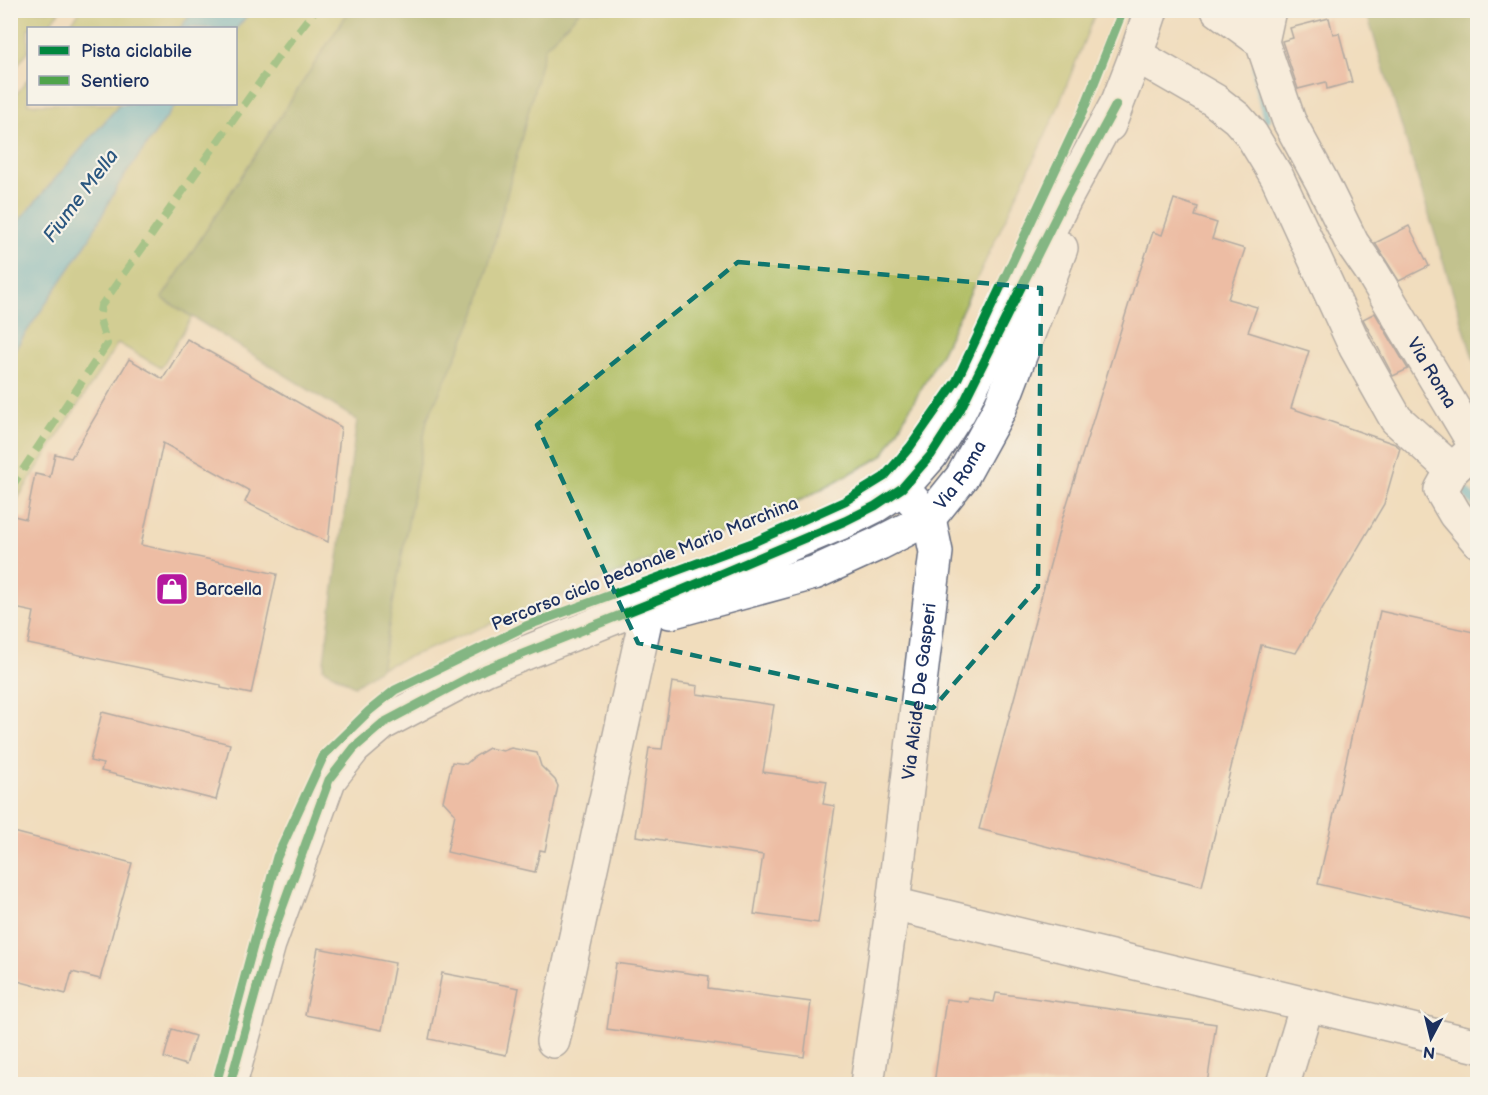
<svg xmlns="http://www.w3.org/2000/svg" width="1488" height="1095" font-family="'Balsamiq Sans',sans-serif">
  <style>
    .green { fill: #adbb5e; stroke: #64755e; stroke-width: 1.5 }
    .forest { fill: #8aa355; stroke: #52695a; stroke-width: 1.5 }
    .water { fill: #51b3cf; stroke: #367196; stroke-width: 1.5 }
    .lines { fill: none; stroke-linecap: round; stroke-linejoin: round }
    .stream { stroke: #51b3cf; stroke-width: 9 }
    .building { fill: #e89886 }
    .street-casing { stroke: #666c7f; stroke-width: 36 }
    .secondary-casing { stroke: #666c7f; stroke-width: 36 }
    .street { stroke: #fff; stroke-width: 33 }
    .secondary { stroke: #fff; stroke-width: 33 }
    .quiet { stroke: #4fa44a; stroke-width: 8; stroke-dasharray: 15 8; stroke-linecap: butt }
    .cycleway-casing { stroke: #f7f3e8; stroke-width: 13 }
    .cycleway { stroke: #00873e; stroke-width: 9 }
    .marked { fill: none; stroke: #0f766e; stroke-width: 4.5; stroke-dasharray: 12 8; stroke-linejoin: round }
    .labels { text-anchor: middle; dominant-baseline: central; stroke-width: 4.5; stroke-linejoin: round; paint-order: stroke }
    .street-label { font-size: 18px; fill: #1b2f5e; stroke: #f7f3e8 }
    .poi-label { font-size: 18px; fill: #1b2f5e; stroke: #f7f3e8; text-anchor: start }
    .water-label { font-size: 20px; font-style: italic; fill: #2b5780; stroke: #f7f3e8 }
  </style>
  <rect width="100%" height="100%" fill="#f7f3e8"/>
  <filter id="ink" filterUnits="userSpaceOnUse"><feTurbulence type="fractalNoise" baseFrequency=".0167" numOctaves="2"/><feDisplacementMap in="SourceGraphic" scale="12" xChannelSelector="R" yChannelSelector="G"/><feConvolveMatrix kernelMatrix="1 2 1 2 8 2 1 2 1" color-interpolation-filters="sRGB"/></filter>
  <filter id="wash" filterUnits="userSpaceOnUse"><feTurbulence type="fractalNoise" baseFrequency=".008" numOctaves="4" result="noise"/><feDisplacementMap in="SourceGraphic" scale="24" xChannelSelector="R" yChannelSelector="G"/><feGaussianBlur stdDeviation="1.35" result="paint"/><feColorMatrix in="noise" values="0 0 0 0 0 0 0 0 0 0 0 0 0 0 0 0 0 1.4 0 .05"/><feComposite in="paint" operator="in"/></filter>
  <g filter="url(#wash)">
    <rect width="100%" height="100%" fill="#f1ddbd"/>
    <!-- green -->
    <g class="green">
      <path d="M11 10 60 11 46 28H28V51L11 75Z"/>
      <path d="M80 11H194L180 28H67Z"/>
      <path d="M251 11H349L162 298 192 317 161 368 118 343 11 509V355L88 241 120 182 176 104H236V29Z"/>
      <path d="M580 11H1096L1054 117 942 352 883 456 803 499 381 668 427 420 476 313 545 47Z"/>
      <path d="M28 79V104H120L11 230V101Z"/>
    </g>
    <!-- forest -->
    <g class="forest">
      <path d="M349 11H580L545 47 476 313 427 420 381 668 354 686 323 668 357 420 162 298Z"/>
      <path d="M1366 11H1477V371Z"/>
    </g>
    <!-- water -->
    <g class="water">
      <path d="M194 10H251V11L236 29 180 28Z"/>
      <path d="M120 104H176L120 182 88 241 11 355V230Z"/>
    </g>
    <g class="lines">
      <!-- stream -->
      <g class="stream">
        <path d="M1256 68 1258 84 1267 118"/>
        <path d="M1461 487 1478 506"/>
      </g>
    </g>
    <g id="blocks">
      <!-- building -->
      <g class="building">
        <path d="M1329 18 1333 34 1339 33 1352 82 1327 89 1326 82 1298 89 1282 41 1293 38 1290 28Z"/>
        <path d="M1174 199 1198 207 1195 216 1217 223 1212 239 1245 249 1228 299 1257 307 1248 332 1309 351 1291 408 1395 444 1400 448 1384 504 1296 653 1261 645 1202 886 979 829 1062 520 1139 271H1140L1153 232 1162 235Z"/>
        <path d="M1409 226 1429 266 1399 281 1375 243Z"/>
        <path d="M1375 313 1408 369 1393 376 1363 319Z"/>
        <path d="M187 339 341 427 328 542 245 502 250 491 163 443 141 545 277 574 251 694 221 688V685L28 644 34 612 10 607V534L14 516 26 519 35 474 50 477 55 454 71 458 129 359 163 379Z"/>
        <path d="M1380 611 1478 633V921L1318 884Z"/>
        <path d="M672 682 698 686 697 694 774 705 763 772 827 781 823 804 835 806 818 923 754 914 763 855 636 836 649 748 662 749Z"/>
        <path d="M102 712 230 744 216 800 101 771 103 764 90 761Z"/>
        <path d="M489 748 503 751 511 748 537 753 541 766 555 780 558 786 545 851 540 850 535 872 447 852 455 814 443 801 452 762 466 764 474 757Z"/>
        <path d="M10 831 132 863 100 979 72 972 66 994 10 979Z"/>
        <path d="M318 948 395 963 382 1030 305 1015Z"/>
        <path d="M616 963 709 976 708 988 811 1002 804 1057 607 1029Z"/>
        <path d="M442 973 519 988 506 1055 429 1039Z"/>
        <path d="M996 993 1216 1024 1207 1084H934L946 999 968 1002 969 998 994 1002Z"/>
        <path d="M172 1029 195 1036 186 1065 164 1058Z"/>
      </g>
    </g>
  </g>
  <g filter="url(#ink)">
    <use href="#blocks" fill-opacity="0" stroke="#666c7f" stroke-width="1.5"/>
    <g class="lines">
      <defs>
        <g id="street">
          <path d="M1218 10 1262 42"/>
          <path id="s1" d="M1269 10 1262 42 1289 121 1322 182 1352 243 1372 272 1478 450"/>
          <path d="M1136 55 1214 100 1237 118 1251 134 1277 177 1356 348 1396 419 1452 470"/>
          <path d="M1467 456 1452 470 1441 490 1455 514 1478 541"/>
          <path d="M893 904 1478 1046"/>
          <path d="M553 1041 646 617"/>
          <path id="s2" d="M867 1084 893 904 936 552 929 518 902 488"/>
          <path d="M1283 1084 1307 1005"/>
        </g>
        <g id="secondary">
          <path d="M1109 125 1136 55 1151 10"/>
          <path id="s3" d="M670 612 814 573 880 543 929 518 962 477 1000 408 1061 248"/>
          <path d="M230 1084 269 944 329 780 354 748 383 723 485 669 668 596 845 521 875 506 902 488 931 455 960 410 1065 199 1116 105"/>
        </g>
      </defs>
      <!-- street casing -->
      <use href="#street" class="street-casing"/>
      <!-- secondary casing -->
      <use href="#secondary" class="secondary-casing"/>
      <!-- street -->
      <use href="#street" class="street"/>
      <!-- secondary -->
      <use href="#secondary" class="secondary"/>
      <!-- quiet -->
      <path class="quiet" d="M10 489 107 344 99 318 101 306 278 57 315 10"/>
      <defs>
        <g id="cycleway">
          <path d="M216 1084 277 857 324 755 369 711 395 690 526 626 752 543 845 501 884 477 910 447 957 380 1083 111 1123 10"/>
          <path d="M230 1084 269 944 329 780 354 748 383 723 485 669 668 596 845 521 875 506 902 488 931 455 960 410 1065 199 1116 105"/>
        </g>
      </defs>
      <!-- cycleway casing -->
      <use href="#cycleway" class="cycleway-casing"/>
      <!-- cycleway -->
      <use href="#cycleway" class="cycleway"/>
    </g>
  </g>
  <!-- marked area -->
  <path d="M0 0H1488V1095H0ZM738 262 1041 288 1038 587 933 708 638 643 537 425Z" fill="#f1ddbd" fill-opacity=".55" fill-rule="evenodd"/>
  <path class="marked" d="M738 262 1041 288 1038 587 933 708 638 643 537 425Z"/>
  <!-- icons -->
  <defs>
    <symbol id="shop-square" viewBox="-11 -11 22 22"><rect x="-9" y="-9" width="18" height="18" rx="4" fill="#b5179e" stroke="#f7f3e8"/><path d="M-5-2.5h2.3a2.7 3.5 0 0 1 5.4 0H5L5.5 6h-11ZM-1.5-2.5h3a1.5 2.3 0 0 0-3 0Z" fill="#fff"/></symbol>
  </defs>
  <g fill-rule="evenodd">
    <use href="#shop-square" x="153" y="570" width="38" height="38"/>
  </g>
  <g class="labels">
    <!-- street labels -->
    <g class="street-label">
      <text stroke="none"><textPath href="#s1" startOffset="406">Via Roma</textPath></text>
      <text stroke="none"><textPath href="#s3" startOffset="330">Via Roma</textPath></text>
      <text transform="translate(645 564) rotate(-22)">Percorso ciclo pedonale Mario Marchina</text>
      <text stroke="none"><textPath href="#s2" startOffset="396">Via Alcide De Gasperi</textPath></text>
    </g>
    <!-- poi labels -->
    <g class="poi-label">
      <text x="195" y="589">Barcella</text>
    </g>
    <!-- water labels -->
    <g class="water-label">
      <text transform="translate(81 196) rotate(-53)">Fiume Mella</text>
    </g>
  </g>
  <!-- margin -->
  <rect width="1488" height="1095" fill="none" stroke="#f7f3e8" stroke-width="36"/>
  <!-- legend -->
  <rect x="27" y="27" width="210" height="78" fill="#f7f3e8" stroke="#9fa5b1" stroke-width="1.5"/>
  <rect x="39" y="46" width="30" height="9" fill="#00873e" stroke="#9fa5b1" stroke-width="1.5"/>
  <text x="81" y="57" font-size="18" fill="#1b2f5e">Pista ciclabile</text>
  <rect x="39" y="76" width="30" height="9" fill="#4fa44a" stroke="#9fa5b1" stroke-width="1.5"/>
  <text x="81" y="87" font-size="18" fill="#1b2f5e">Sentiero</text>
  <!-- north arrow -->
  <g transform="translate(1431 1038) rotate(187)" stroke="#f7f3e8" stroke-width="4.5" paint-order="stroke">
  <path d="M0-4.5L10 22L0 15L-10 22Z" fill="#1b2f5e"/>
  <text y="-9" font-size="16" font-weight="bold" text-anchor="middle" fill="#1b2f5e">N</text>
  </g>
</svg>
